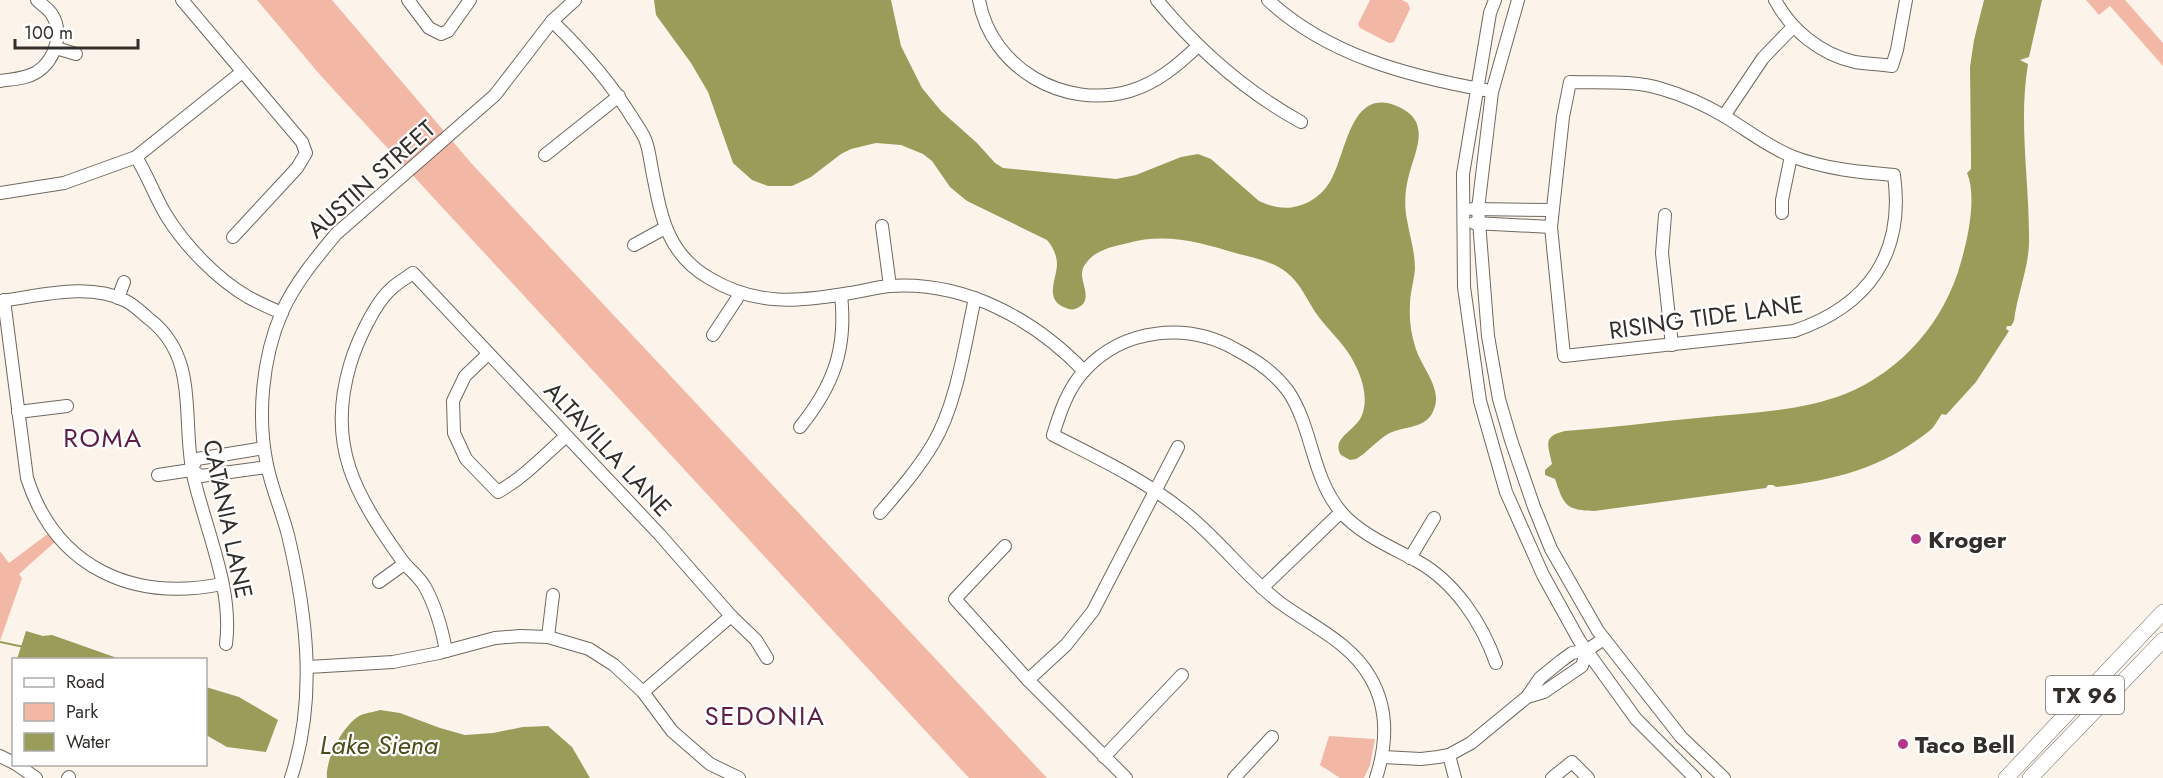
<svg xmlns="http://www.w3.org/2000/svg" width="2163" height="778" font-family="Jost,sans-serif">
  <style>
    .green { fill: #f3b8a5 }
    .water { fill: #999d59 }
    .lines { fill: none; stroke-linecap: round; stroke-linejoin: round }
    .stream { stroke: #999d59; stroke-width: 2 }
    .minor-casing { stroke: #6f6860; stroke-width: 14 }
    .major-casing { stroke: #6f6860; stroke-width: 16 }
    .minor { stroke: #fff; stroke-width: 12 }
    .major { stroke: #fff; stroke-width: 15 }
    .poi-dot { fill: #b3388a; stroke: #fff; stroke-width: 2 }
    .labels { text-anchor: middle; dominant-baseline: central; stroke-width: 4.5; stroke-linejoin: round; paint-order: stroke }
    .shield { fill: #fff; stroke: #706d6b; stroke-width: 1.5 }
    .shield-label { font-size: 22px; font-weight: bold; fill: #322f2b }
    .street-label { font-size: 24px; fill: #322f2b; stroke: #fff }
    .poi-label { font-size: 24px; font-weight: bold; fill: #322f2b; stroke: #fff; text-anchor: start }
    .neighbourhood-label { font-size: 26px; letter-spacing: 1.5px; fill: #5d2148; stroke: #fff }
    .water-label { font-size: 26px; font-style: italic; fill: #4b4e1a; stroke: #fff }
  </style>
  <rect width="100%" height="100%" fill="#fcf4ea"/>
  <!-- green -->
  <g class="green">
    <path d="M257 0H332L472 164 1047 778H969L321 76Z"/>
    <path d="M1370 0H1402L1408 3 1410 9 1394 42 1389 43 1360 28 1358 24Z"/>
    <path d="M2086 0H2125L2163 43V66L2110 6 2099 15Z"/>
    <path d="M49 533 56 541 19 574 22 578 0 641V551L9 563Z"/>
    <path d="M1329 736 1375 739 1370 765 1364 778H1340L1320 765Z"/>
  </g>
  <!-- water -->
  <g class="water">
    <path d="M654 0H891L901 46 922 88 941 111 977 143 995 163 1003 168 1116 179 1136 175 1181 157 1198 154 1211 159 1259 201C1272 207 1284 210 1298 206 1313 202 1325 192 1332 178 1347 151 1351 85 1399 107 1432 122 1415 151 1409 175 1405 189 1404 205 1407 220 1410 237 1415 252 1415 269 1414 281 1410 293 1410 305 1409 319 1411 333 1415 346 1420 366 1443 388 1434 409 1427 430 1404 425 1388 434 1376 441 1368 452 1356 459L1350 460 1341 455C1330 438 1357 430 1362 415 1370 395 1359 368 1347 351 1338 338 1327 328 1318 316 1307 301 1301 283 1286 272 1273 262 1255 258 1239 254 1202 243 1166 232 1128 243 1115 246 1095 250 1087 262 1084 265 1082 269 1082 274 1082 285 1092 300 1079 307 1075 310 1070 310 1066 308 1044 300 1056 281 1057 265 1057 255 1053 247 1047 240L967 201 950 187 932 161 923 154 901 145 876 143 851 149 841 154 811 177 792 186H768L752 180 733 163 708 92 691 63 656 15Z"/>
    <path d="M1984 0H2042L2029 57 2020 60 2028 64C2018 124 2030 184 2029 244 2028 270 2017 295 2014 321L2011 326H2007L2006 329 2009 331 1976 382 1946 415 1942 414C1937 420 1935 427 1928 432 1881 469 1834 480 1776 487L1773 485H1768L1766 488 1594 511C1565 510 1564 505 1555 479L1545 475V470L1552 464C1548 445 1542 436 1565 431 1609 428 1653 422 1697 418 1746 413 1798 412 1845 394 1902 371 1945 321 1961 262 1968 238 1977 196 1967 173L1971 169V155L1970 67 1974 40Z"/>
    <path d="M26 631 43 636 52 635 120 659H17Z"/>
    <path d="M206 687 239 697 278 720 266 752 227 747 206 735Z"/>
    <path d="M380 710 400 713 440 728 465 735 493 733 523 727 548 726 572 747 590 778H327C325 760 343 724 361 715 366 713 374 712 380 710Z"/>
  </g>
  <g class="lines">
    <!-- stream -->
    <path class="stream" d="M0 642 24 647"/>
    <defs>
      <g id="minor">
        <path d="M182 0 302 142 306 153 297 168 233 237"/>
        <path d="M408 0 429 28 441 34 448 31 470 0"/>
        <path d="M979 0C991 68 1064 110 1130 91 1157 83 1178 65 1198 46"/>
        <path d="M1157 0C1198 50 1245 91 1301 122"/>
        <path d="M1268 0C1327 55 1408 76 1485 90"/>
        <path d="M1495 0 1490 13 1463 174 1464 287 1480 401 1506 492 1543 575 1579 640 1636 719 1695 778"/>
        <path d="M1518 0 1492 92 1478 209 1488 336 1499 399 1511 440 1534 507 1551 549 1598 631 1681 737 1724 778"/>
        <path d="M1775 0C1791 30 1820 54 1855 62 1867 64 1880 64 1892 66L1897 50 1906 0"/>
        <path d="M552 21C583 51 611 83 633 119 637 125 642 132 645 139 649 148 650 160 652 170 661 215 666 253 709 278 755 306 799 302 850 293 863 291 877 287 890 286 965 281 1034 319 1084 371"/>
        <path d="M56 48 76 54"/>
        <path d="M0 81C13 79 26 79 37 72 56 59 64 32 51 13 47 8 41 4 37 0"/>
        <path d="M1570 82C1600 83 1633 80 1662 89 1683 95 1705 105 1724 116 1747 130 1767 146 1791 156 1825 169 1858 172 1894 175 1905 254 1868 306 1794 331L1564 356 1551 227 1563 117Z"/>
        <path d="M1724 116 1763 58 1793 27"/>
        <path d="M545 155 619 96"/>
        <path d="M136 157C148 176 155 197 166 215 185 246 217 279 248 297 259 303 270 308 282 313"/>
        <path d="M0 193 64 183 136 157 242 72"/>
        <path d="M1472 209 1551 210"/>
        <path d="M1782 213V200L1791 156"/>
        <path d="M1665 215 1662 253 1672 345"/>
        <path d="M1474 223 1551 227"/>
        <path d="M882 226 890 286"/>
        <path d="M634 245 665 228"/>
        <path d="M118 298 124 282"/>
        <path d="M4 300 27 478C56 568 133 602 222 584"/>
        <path d="M0 301C40 296 89 282 126 301 134 305 141 312 148 318 168 333 180 355 184 379 190 413 186 446 194 479 207 533 233 589 226 644"/>
        <path d="M713 335 740 294"/>
        <path d="M488 354 465 376 453 401 454 433 466 459 498 492C524 477 544 456 566 436"/>
        <path d="M18 412 67 406"/>
        <path d="M800 427C834 385 847 348 841 295"/>
        <path d="M191 470 197 459 264 448"/>
        <path d="M158 475 191 470 201 476 267 467"/>
        <path d="M880 513C899 491 918 469 933 444 957 404 965 343 975 298"/>
        <path d="M1005 546 955 599 1028 680 1126 778"/>
        <path d="M1410 558 1434 518"/>
        <path d="M379 582 404 564"/>
        <path d="M1262 588 1341 512"/>
        <path d="M548 637 553 595"/>
        <path d="M446 651C442 629 436 607 425 587 419 576 408 569 401 559 356 495 326 446 350 365 356 344 374 304 391 289 397 283 406 278 413 273L660 535 731 616 756 640 767 658"/>
        <path d="M308 667 393 662 439 653 495 638 520 636 548 637 589 649 614 665 643 692 672 731 710 764 739 778"/>
        <path d="M1028 680 1066 645 1093 611 1178 447"/>
        <path d="M643 692 731 616"/>
        <path d="M1527 697 1544 692 1582 666 1587 650"/>
        <path d="M1449 755 1455 778"/>
        <path d="M0 756 14 763"/>
        <path d="M1104 757 1182 675"/>
        <path d="M1383 757 1421 759 1438 757 1449 755 1471 743 1527 697 1540 678 1561 661 1572 653 1587 650 1604 639"/>
        <path d="M16 764 36 778"/>
        <path d="M68 778 69 777"/>
        <path d="M291 778C317 699 307 615 288 535 282 512 272 489 267 465 257 417 262 358 282 312 295 283 316 258 336 234L495 95 552 21 575 0"/>
        <path d="M1234 778 1272 737"/>
        <path d="M1376 778C1387 744 1389 709 1370 677 1350 642 1310 625 1279 602 1244 575 1218 538 1183 511 1143 479 1098 458 1053 435 1060 412 1068 388 1085 370 1124 328 1187 322 1235 349 1256 360 1274 372 1288 391 1313 428 1311 476 1341 512 1360 534 1391 547 1417 561 1455 582 1482 623 1496 663"/>
        <path d="M1552 778 1572 762 1588 778"/>
      </g>
      <g id="major">
        <path d="M2006 778 2163 612"/>
        <path d="M2030 778 2163 640"/>
      </g>
    </defs>
    <!-- minor casing -->
    <use href="#minor" class="minor-casing"/>
    <!-- major casing -->
    <use href="#major" class="major-casing"/>
    <!-- minor -->
    <use href="#minor" class="minor"/>
    <!-- major -->
    <use href="#major" class="major"/>
  </g>
  <!-- markers -->
  <g class="poi-dot">
    <circle cx="1916" cy="539" r="6"/>
    <circle cx="1903" cy="744" r="6"/>
  </g>
  <g class="labels">
    <!-- shield labels -->
    <rect class="shield" x="2046" y="676" width="78" height="38" rx="4.5"/>
    <g class="shield-label">
      <text x="2085" y="695">TX 96</text>
    </g>
    <!-- street labels -->
    <g class="street-label">
      <text transform="translate(371 179) rotate(-42)">AUSTIN STREET</text>
      <text transform="translate(1706 317) rotate(-8)">RISING TIDE LANE</text>
      <text transform="translate(608 449) rotate(47)">ALTAVILLA LANE</text>
      <text transform="translate(228 519) rotate(78)">CATANIA LANE</text>
    </g>
    <!-- poi labels -->
    <g class="poi-label">
      <text x="1928" y="539">Kroger</text>
      <text x="1915" y="744">Taco Bell</text>
    </g>
    <!-- neighbourhood labels -->
    <g class="neighbourhood-label">
      <text x="103" y="438">ROMA</text>
      <text x="765" y="716">SEDONIA</text>
    </g>
    <!-- water labels -->
    <g class="water-label">
      <text x="379" y="745">Lake Siena</text>
    </g>
  </g>
  <!-- legend -->
  <rect x="12" y="658" width="195" height="108" fill="#ffffff" stroke="#adacaa" stroke-width="1.5"/>
  <rect x="24" y="678" width="30" height="9" fill="#ffffff" stroke="#adacaa" stroke-width="1.5"/>
  <text x="66" y="688" font-size="18" fill="#322f2b">Road</text>
  <rect x="24" y="703" width="30" height="18" fill="#f3b8a5" stroke="#adacaa" stroke-width="1.5"/>
  <text x="66" y="718" font-size="18" fill="#322f2b">Park</text>
  <rect x="24" y="733" width="30" height="18" fill="#999d59" stroke="#adacaa" stroke-width="1.5"/>
  <text x="66" y="748" font-size="18" fill="#322f2b">Water</text>
  <!-- scale -->
  <path d="M15 39v9h123v-9" fill="none" stroke="#322f2b" stroke-width="3"/>
  <text x="24" y="39" font-size="18" fill="#322f2b" stroke="#ffffff" stroke-width="4.5" paint-order="stroke">100 m</text>
</svg>
